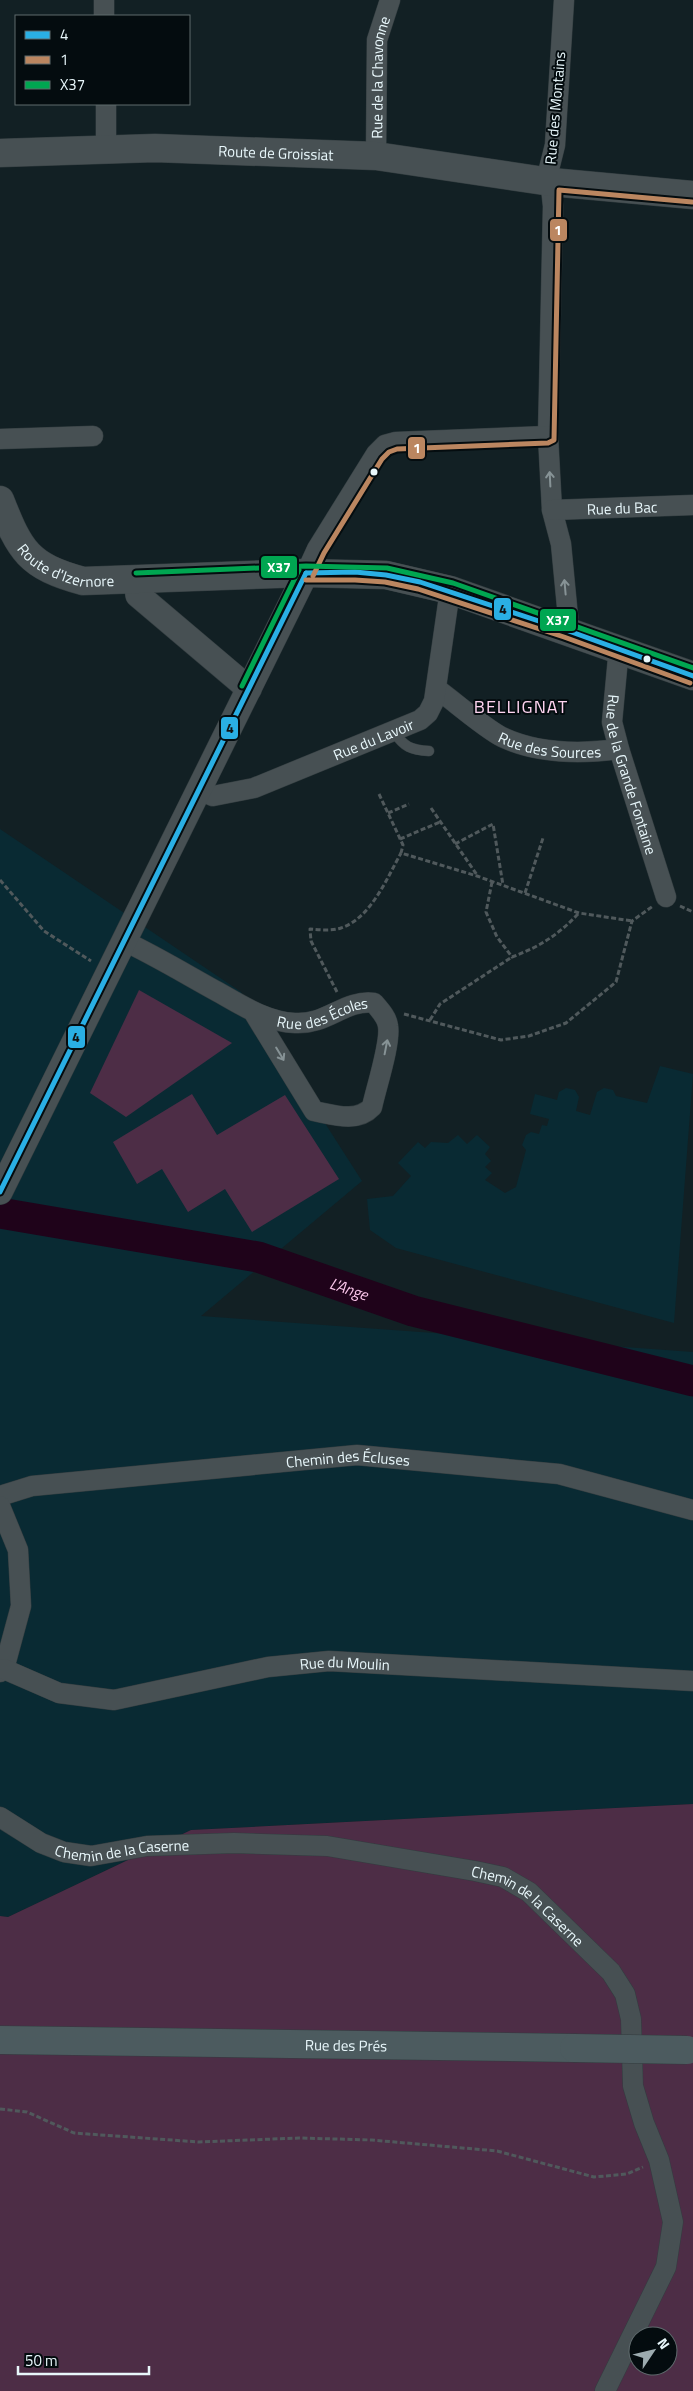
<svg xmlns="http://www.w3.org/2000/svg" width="693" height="2391" font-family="'Titillium Web',sans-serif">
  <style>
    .built { fill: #092a33 }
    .green { fill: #4d2d46; fill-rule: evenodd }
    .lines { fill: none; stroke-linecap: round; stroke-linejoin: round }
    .river { stroke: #1f031a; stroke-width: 31 }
    .service-casing { stroke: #333d40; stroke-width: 11 }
    .minor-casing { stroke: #333d40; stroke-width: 21 }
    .tertiary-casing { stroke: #333d40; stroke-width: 26 }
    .secondary-casing { stroke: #333d40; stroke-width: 29 }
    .primary-casing { stroke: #333d40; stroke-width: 29 }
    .path { stroke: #50595c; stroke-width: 3; stroke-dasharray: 5 2.5; stroke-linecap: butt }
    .service { stroke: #475053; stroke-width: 10 }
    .minor { stroke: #475053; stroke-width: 20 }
    .tertiary { stroke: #475053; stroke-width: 25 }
    .secondary { stroke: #475053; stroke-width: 28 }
    .primary { stroke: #4c5b5f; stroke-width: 28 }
    .primary-bridge-casing { stroke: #333d40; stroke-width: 29; stroke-linecap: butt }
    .primary-bridge { stroke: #4c5b5f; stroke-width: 28 }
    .bus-1-casing { stroke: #040c0f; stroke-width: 9 }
    .bus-2-casing { stroke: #040c0f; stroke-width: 9 }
    .bus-3-casing { stroke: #040c0f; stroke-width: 9 }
    .bus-1 { stroke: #2aafe4; stroke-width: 5 }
    .bus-2 { stroke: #bb8660; stroke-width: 5 }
    .bus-3 { stroke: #00a651; stroke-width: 5 }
    .oneway { stroke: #879396 }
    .bus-dot { fill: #e8f7fb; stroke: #040c0f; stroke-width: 2 }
    .labels { text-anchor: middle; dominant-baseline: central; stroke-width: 4; stroke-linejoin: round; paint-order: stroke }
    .street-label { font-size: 15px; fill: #e8f7fb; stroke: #040c0f }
    .water-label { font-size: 16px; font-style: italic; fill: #fac5e9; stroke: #040c0f }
    .quarter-label { font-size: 18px; letter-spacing: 1px; fill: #fed4f0; stroke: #040c0f }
    .line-badge { stroke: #040c0f; stroke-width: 2 }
    .badge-label { font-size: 14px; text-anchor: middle; font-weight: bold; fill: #fff }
    .pale-badge-label { font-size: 14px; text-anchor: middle; font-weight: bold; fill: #111 }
  </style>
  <rect width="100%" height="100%" fill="#122024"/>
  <!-- built -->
  <g class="built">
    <path d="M0 829 241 992 362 1181 201 1316 693 1352V1804L191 1830 8 1917 0 1916Z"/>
    <path d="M660 1066 693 1074 674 1323 396 1248 370 1230 367 1199 393 1196 411 1176 398 1163 418 1142 425 1148 431 1142 448 1143 458 1135 467 1144 477 1135 490 1147 485 1154 491 1161 485 1167 492 1173 485 1180 505 1193 516 1187 526 1150 522 1145 526 1135 531 1132 539 1134 542 1125 547 1126 549 1119 530 1114 535 1094 557 1100 559 1092 566 1088 575 1090 579 1097 576 1111 590 1115 597 1092 604 1088 613 1090 616 1096 647 1103Z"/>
  </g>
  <!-- green -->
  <g class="green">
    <path d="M139 990 232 1043 126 1117 90 1093Z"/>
    <path d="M192 1094 217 1135 285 1095 339 1179 252 1232 225 1189 188 1212 162 1169 137 1184 113 1142Z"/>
    <path d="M693 1804V2391H0V1916L8 1917 191 1830ZM638 2336H668V2366H638Z"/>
  </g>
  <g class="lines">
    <!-- river -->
    <path class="river" id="s1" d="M0 1213 258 1257 413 1311 693 1381"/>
    <defs>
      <path id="service" d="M394 732C404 747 411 750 429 751"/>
      <g id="minor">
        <path d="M104 0V16"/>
        <path d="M564 0 555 145 549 169 553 206 548 436 552 510 561 544 568 617 566 630"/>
        <path d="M106 104V148"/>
        <path id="s2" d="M376 156 377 40 390 0"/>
        <path d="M0 439 93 436"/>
        <path id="s3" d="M552 510 693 505"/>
        <path d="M306 573 317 549 376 454 385 445 396 442 548 436"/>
        <path id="s4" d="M621 650 618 658 612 722 619 749 666 897"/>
        <path id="s5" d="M437 689C455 702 483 727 502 737 538 754 581 754 619 749"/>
        <path id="s6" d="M199 790 213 796 254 788 420 720 428 713 434 701 450 590"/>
        <path id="s7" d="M124 941C156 956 187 975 218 992 241 1005 267 1022 295 1023 327 1025 345 999 374 1003 379 1009 387 1017 388 1026 391 1043 376 1088 372 1107 357 1123 334 1115 314 1111L254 1013"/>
        <path id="s8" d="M0 1496 32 1486 357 1455 559 1474 693 1510"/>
        <path d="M0 1506 18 1550 21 1606 4 1669 0 1672"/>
        <path id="s9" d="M4 1669 59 1693 114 1700 268 1667 329 1661 693 1681"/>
        <path id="s10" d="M0 1817 41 1843 64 1852 91 1856 147 1846 234 1843 327 1846 475 1871 503 1877 529 1892 611 1972 625 1994 631 2019 633 2086 644 2123 659 2160 673 2222 666 2267 605 2391"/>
      </g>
      <g id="tertiary">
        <path d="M136 580 138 595 249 689"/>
        <path d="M0 1192 306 573"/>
      </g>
      <g id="secondary">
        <path id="s11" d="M0 153 155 148 376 156 551 182 693 195"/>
        <path id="s12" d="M0 500C20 551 28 566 83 581L306 573 386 575 450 590 693 676"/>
      </g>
      <g id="primary">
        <path id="s13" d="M0 2040 574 2048"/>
      </g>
    </defs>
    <!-- service casing -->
    <use href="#service" class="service-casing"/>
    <!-- minor casing -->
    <use href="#minor" class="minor-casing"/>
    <!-- tertiary casing -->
    <use href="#tertiary" class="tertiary-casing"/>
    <!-- secondary casing -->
    <use href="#secondary" class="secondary-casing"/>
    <!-- primary casing -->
    <use href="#primary" class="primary-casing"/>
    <!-- path -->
    <g class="path">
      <path d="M379 794 403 845 401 853 477 876 579 913 632 921"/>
      <path d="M431 808 477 875"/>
      <path d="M388 813 409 804"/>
      <path d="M400 839 440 822"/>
      <path d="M455 844 493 824 503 885"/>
      <path d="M0 880 44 931 91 961"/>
      <path d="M492 882 486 912 497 937 512 957C541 946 558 935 579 913"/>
      <path d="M525 893 543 838"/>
      <path d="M680 906 693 912"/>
      <path d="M337 992 311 941 310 929C320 930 332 931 341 928 371 918 387 878 401 853"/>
      <path d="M404 1014 501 1040 529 1036 566 1023 616 982 632 921 653 906"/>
      <path d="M430 1020 440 1004 512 957"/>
      <path d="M0 2109 27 2112 74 2133 199 2142 299 2138 372 2140 497 2151 594 2177 627 2174 643 2167"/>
    </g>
    <!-- service -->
    <use href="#service" class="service"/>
    <!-- minor -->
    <use href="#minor" class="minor"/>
    <!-- tertiary -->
    <use href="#tertiary" class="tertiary"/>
    <!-- secondary -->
    <use href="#secondary" class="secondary"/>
    <!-- primary -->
    <use href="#primary" class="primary"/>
    <defs>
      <path id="primary-bridge" d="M574 2048 687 2050"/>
    </defs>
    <!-- primary-bridge casing -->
    <use href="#primary-bridge" class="primary-bridge-casing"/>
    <!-- primary-bridge -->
    <use href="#primary-bridge" class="primary-bridge"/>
    <defs>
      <g id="bus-1">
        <path d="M306 573 355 572 386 575 420 582 566 630 693 676"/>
        <path d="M0 1192 306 573"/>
      </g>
      <g id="bus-2">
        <path d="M313 576 324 553 382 459 389 452 397 449 548 443 554 440 559 190 692 202"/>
        <path d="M306 580H355L385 582 418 589 564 637 690 683"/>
      </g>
      <g id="bus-3">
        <path d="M136 573 306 566 387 568 453 583 693 668"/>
        <path d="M242 686 299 570"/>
      </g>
    </defs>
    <!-- bus-1 casing -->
    <use href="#bus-1" class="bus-1-casing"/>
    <!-- bus-2 casing -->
    <use href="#bus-2" class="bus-2-casing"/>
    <!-- bus-3 casing -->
    <use href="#bus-3" class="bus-3-casing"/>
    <!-- bus-1 -->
    <use href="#bus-1" class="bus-1"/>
    <!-- bus-2 -->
    <use href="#bus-2" class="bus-2"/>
    <!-- bus-3 -->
    <use href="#bus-3" class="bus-3"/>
  </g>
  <!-- one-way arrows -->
  <defs><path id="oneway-shaft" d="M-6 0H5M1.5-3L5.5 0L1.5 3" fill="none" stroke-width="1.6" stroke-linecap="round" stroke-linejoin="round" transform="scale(1.25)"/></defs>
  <g class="oneway">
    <use href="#oneway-shaft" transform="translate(550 479) rotate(-93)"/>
    <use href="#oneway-shaft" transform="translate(565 587) rotate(-95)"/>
    <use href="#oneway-shaft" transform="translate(386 1047) rotate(-79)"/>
    <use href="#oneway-shaft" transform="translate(280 1054) rotate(59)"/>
  </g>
  <!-- markers -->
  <g class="bus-dot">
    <circle cx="374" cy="472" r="4.5"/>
    <circle cx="647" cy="659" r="4.5"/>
  </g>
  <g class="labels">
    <!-- street labels -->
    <g class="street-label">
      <text stroke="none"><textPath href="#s2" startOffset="79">Rue de la Chavonne</textPath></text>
      <text transform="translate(555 108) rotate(-85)">Rue des Montains</text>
      <text stroke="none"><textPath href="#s11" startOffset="276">Route de Groissiat</textPath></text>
      <text stroke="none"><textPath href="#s3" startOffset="70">Rue du Bac</textPath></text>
      <text stroke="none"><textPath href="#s12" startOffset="102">Route d'Izernore</textPath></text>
      <text stroke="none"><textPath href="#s6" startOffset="186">Rue du Lavoir</textPath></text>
      <text stroke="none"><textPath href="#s5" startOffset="130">Rue des Sources</textPath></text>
      <text stroke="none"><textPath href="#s4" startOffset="128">Rue de la Grande Fontaine</textPath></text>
      <text stroke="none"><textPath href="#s7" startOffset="220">Rue des Écoles</textPath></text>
      <text stroke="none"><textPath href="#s8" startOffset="351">Chemin des Écluses</textPath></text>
      <text stroke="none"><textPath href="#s9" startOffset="350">Rue du Moulin</textPath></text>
      <text stroke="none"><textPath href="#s10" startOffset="132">Chemin de la Caserne</textPath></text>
      <text stroke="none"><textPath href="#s10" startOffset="552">Chemin de la Caserne</textPath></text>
      <text stroke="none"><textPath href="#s13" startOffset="346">Rue des Prés</textPath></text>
    </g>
    <!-- water labels -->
    <g class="water-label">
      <text stroke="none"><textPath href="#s1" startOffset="358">L'Ange</textPath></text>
    </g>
    <!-- quarter labels -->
    <g class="quarter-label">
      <text x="521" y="706">BELLIGNAT</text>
    </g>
  </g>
  <g class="line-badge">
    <rect x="549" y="218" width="19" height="24" rx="5" fill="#bb8660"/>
    <rect x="407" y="436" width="19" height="24" rx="5" fill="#bb8660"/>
    <rect x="260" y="555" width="38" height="24" rx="5" fill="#00a651"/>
    <rect x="493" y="597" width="19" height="24" rx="5" fill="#2aafe4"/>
    <rect x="539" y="608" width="38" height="24" rx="5" fill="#00a651"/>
    <rect x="220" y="716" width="19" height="24" rx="5" fill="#2aafe4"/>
    <rect x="67" y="1025" width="19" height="24" rx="5" fill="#2aafe4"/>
  </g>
  <g class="badge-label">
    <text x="558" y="235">1</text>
    <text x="417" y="453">1</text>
    <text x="279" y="572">X37</text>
    <text x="558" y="625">X37</text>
  </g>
  <g class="pale-badge-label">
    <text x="503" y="614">4</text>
    <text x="230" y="733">4</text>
    <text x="76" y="1042">4</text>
  </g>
  <!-- legend -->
  <rect x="15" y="15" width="175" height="90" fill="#040c0f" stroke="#5f6a6d"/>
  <rect x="25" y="31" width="25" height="8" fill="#2aafe4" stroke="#5f6a6d"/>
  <text x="60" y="40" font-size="15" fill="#e8f7fb">4</text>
  <rect x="25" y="56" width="25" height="8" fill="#bb8660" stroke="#5f6a6d"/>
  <text x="60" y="65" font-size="15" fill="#e8f7fb">1</text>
  <rect x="25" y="81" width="25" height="8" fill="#00a651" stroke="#5f6a6d"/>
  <text x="60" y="90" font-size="15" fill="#e8f7fb">X37</text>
  <!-- north arrow -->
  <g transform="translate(653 2351) rotate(55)"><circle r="24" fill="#040c0f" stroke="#5f6a6d"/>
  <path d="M0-4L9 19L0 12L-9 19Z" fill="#9dacb0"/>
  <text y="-8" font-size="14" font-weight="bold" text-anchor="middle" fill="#e8f7fb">N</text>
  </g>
  <!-- scale -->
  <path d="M18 2366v8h131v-8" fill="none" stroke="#e8f7fb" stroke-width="2.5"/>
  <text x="25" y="2366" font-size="15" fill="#e8f7fb" stroke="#040c0f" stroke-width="4" paint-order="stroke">50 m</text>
</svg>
